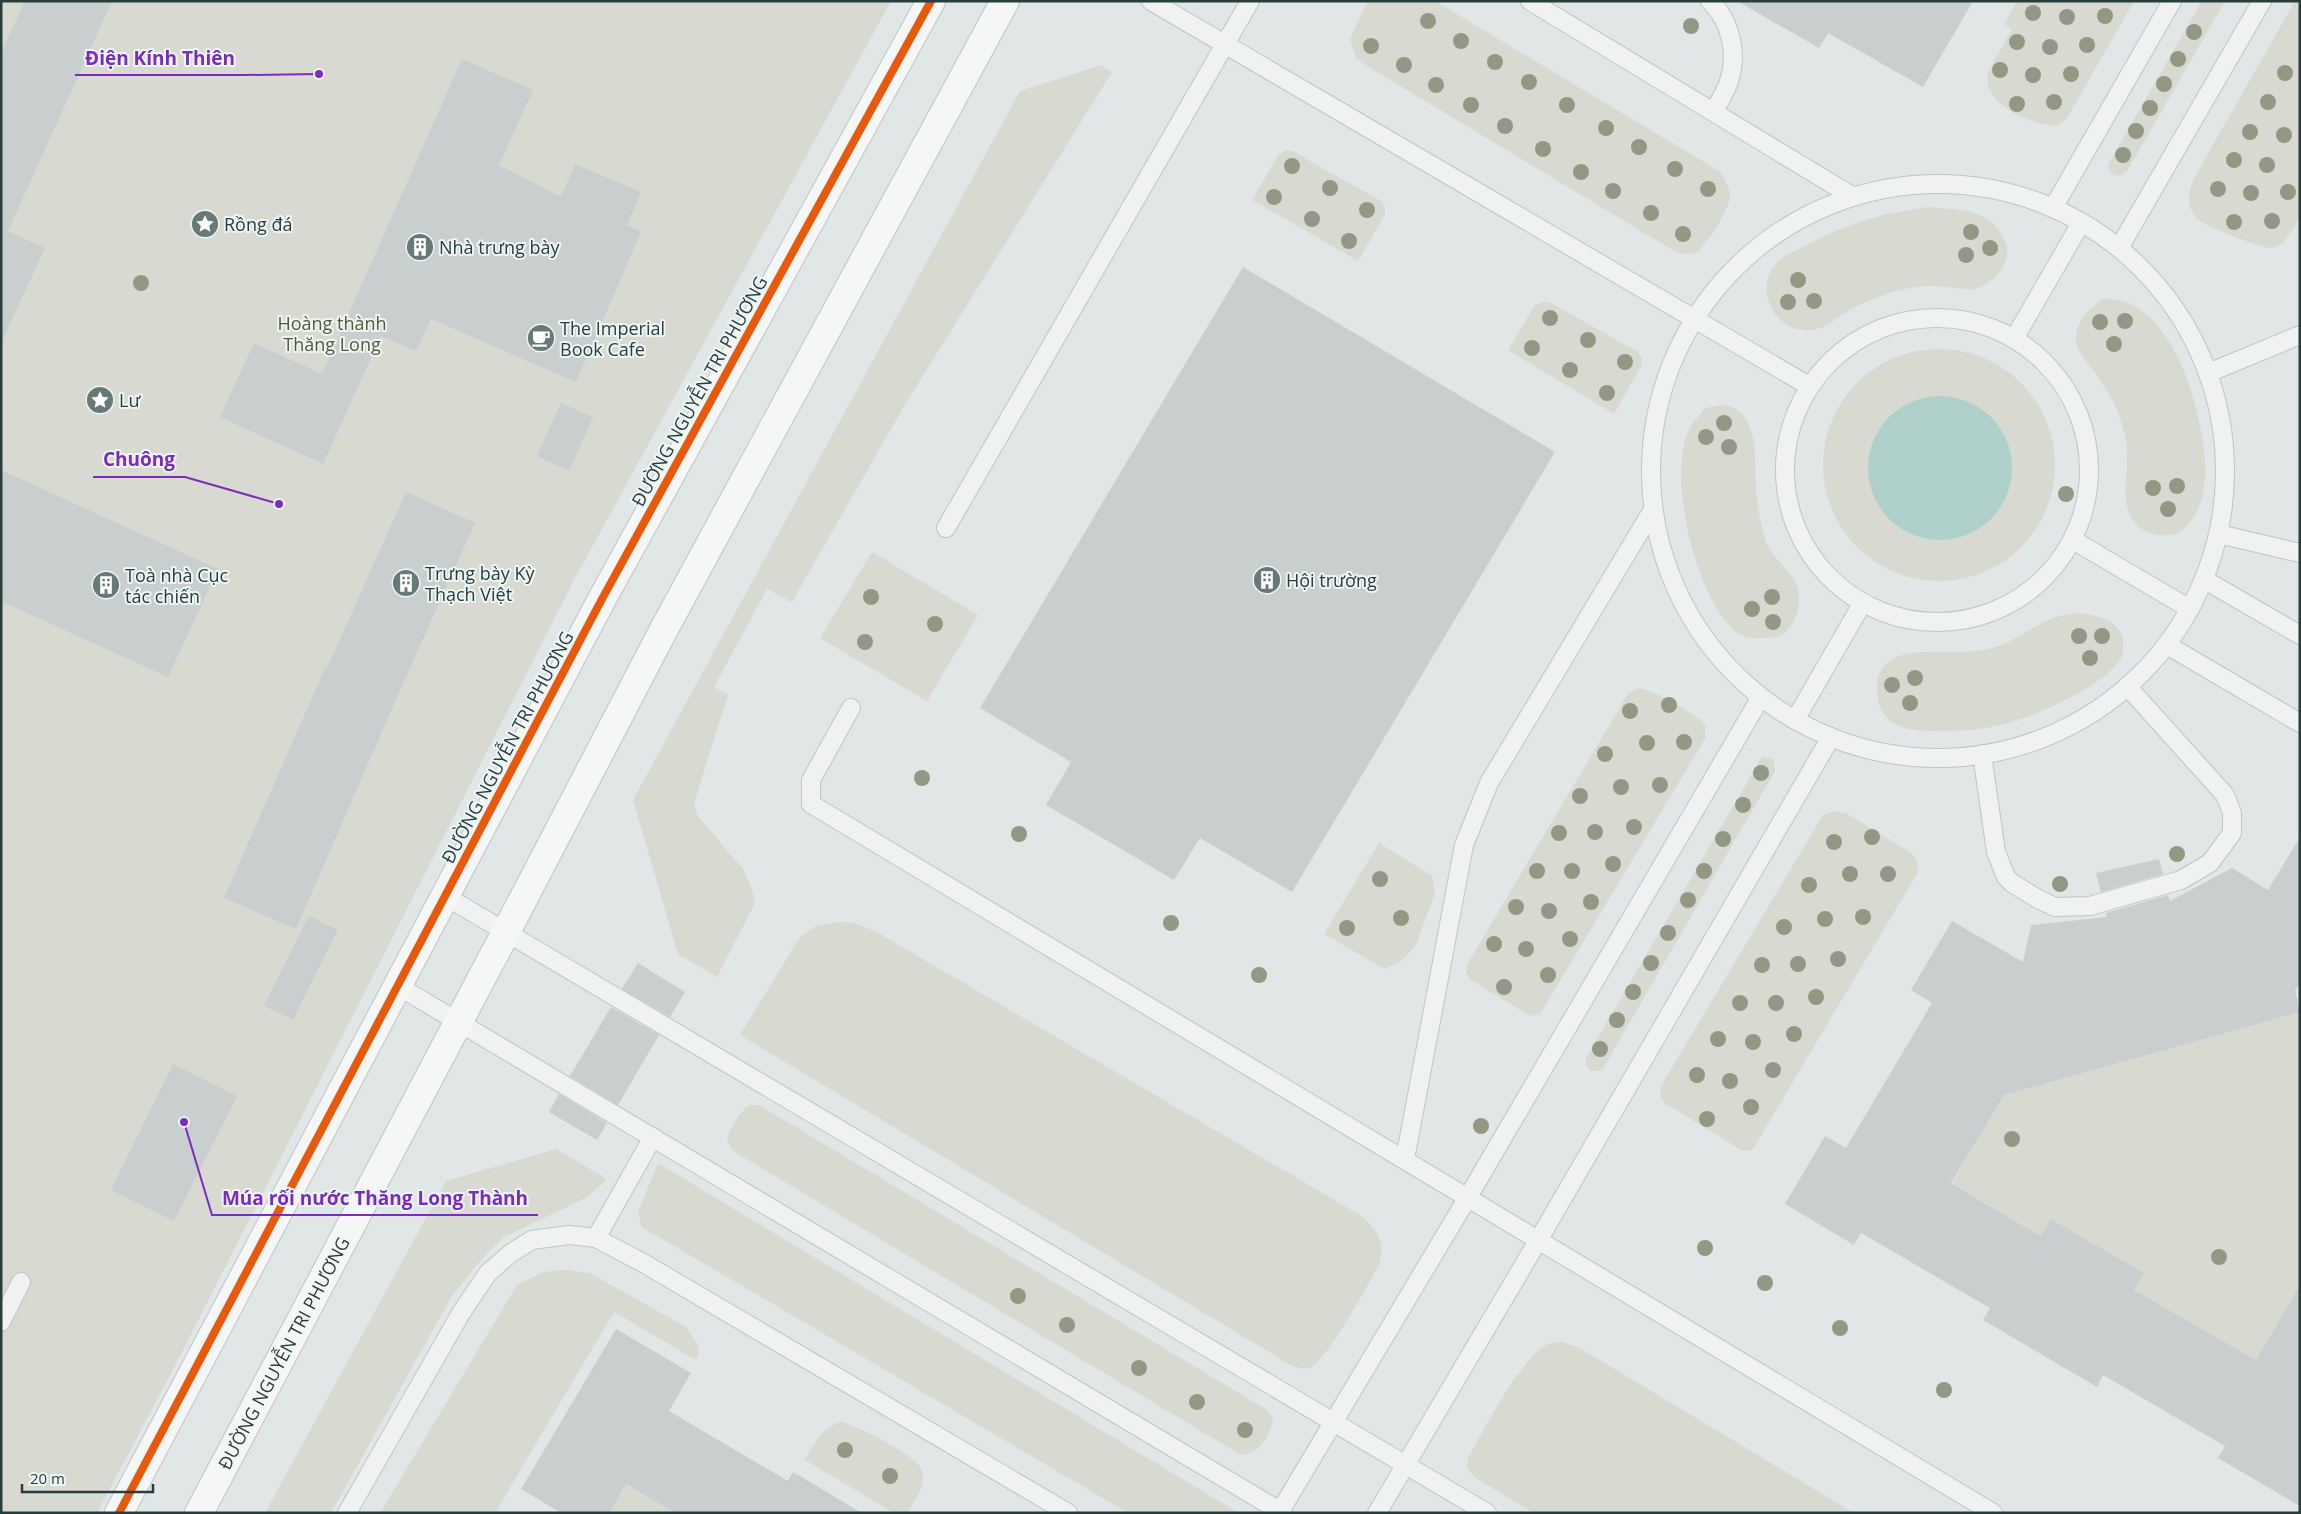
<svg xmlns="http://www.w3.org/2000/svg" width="2301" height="1514" font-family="'Open Sans',sans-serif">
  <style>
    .green { fill: #d8dad1 }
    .water { fill: #b0d0cb }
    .building { fill: #c9cece }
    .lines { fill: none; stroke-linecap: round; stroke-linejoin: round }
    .lane-casing { stroke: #bfc4c4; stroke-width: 20 }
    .secondary-casing { stroke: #bfc4c4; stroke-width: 30 }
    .lane { stroke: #f0f2f2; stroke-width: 18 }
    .secondary { stroke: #f5f6f6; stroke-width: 28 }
    .cycleway-casing { stroke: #eef5f5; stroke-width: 11 }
    .cycleway { stroke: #e8590c; stroke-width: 8 }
    .tree { fill: #939885 }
    .labels { text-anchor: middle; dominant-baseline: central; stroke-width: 4; stroke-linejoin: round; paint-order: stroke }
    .poi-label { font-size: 18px; fill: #283e3d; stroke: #eef5f5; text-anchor: start }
    .park-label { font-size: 18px; fill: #545936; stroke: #eef5f5 }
    .street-label { font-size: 18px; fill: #283e3d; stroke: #eef5f5 }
    .leader { fill: none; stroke: #7b2cbf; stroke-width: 2 }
    .callout-dot { fill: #7b2cbf; stroke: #eef5f5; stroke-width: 2 }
    .callout-label { font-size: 19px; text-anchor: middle; font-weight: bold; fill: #7b2cbf; stroke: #eef5f5; stroke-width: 4; stroke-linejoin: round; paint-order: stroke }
  </style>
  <rect width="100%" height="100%" fill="#e1e6e6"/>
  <!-- green -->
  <g class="green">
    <path d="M1 1H891L573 582 175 1366 97 1513H1Z"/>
    <path d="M1368 1H1435L1719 171C1724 178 1730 187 1730 196 1730 208 1706 247 1695 253 1686 257 1677 252 1669 248L1367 66 1356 58 1350 38Z"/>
    <path d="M2017 1H2134L2067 118 2057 126C2032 125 1981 105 1988 72L2012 29 2004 24Z"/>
    <path d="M2202 1H2225L2127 171 2120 176 2113 175 2108 167 2110 161Z"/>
    <path d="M2295 1H2300V216C2294 227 2286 244 2273 248 2265 250 2201 225 2196 218 2186 205 2188 192 2194 178Z"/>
    <path d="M1101 65 1112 72 906 403 792 602 767 589 714 687 728 695 694 803 697 815 743 869 752 889 755 903 717 977 678 954 633 800 1020 91Z"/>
    <path d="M1286 150 1294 152 1381 201 1385 207V215L1358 261 1252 200 1279 154Z"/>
    <path d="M1928 207C1959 210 1991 208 2005 241 2010 251 2006 265 1999 273 1993 279 1983 288 1974 289 1963 290 1945 286 1932 286 1902 286 1868 299 1843 314 1836 319 1828 326 1820 328 1783 341 1752 297 1774 266 1781 257 1793 252 1803 247 1847 223 1878 214 1928 207Z"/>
    <path d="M2102 299C2115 299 2127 300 2138 308 2162 324 2179 355 2188 382 2201 420 2219 492 2188 524 2186 526 2183 530 2180 532 2164 539 2139 535 2131 517 2121 497 2128 472 2127 450 2127 439 2122 424 2118 413 2113 400 2104 385 2096 374 2088 363 2076 352 2076 338 2076 320 2090 309 2102 299Z"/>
    <path d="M1543 302 1551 303 1638 352 1642 358 1641 366 1614 414 1508 350 1535 305Z"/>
    <circle cx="1939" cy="465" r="116"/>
    <path d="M1726 405C1731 407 1739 410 1742 414 1760 436 1754 464 1756 490 1757 507 1761 526 1766 542 1772 559 1793 571 1798 589 1802 605 1795 628 1780 636 1776 638 1770 637 1765 638 1758 639 1746 638 1739 634 1696 606 1659 457 1697 418 1700 415 1703 409 1707 408 1713 406 1720 406 1726 405Z"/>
    <path d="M872 552 978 615 927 701 820 638Z"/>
    <path d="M2074 613C2090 614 2116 617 2122 636 2124 643 2124 651 2121 658 2108 682 2055 706 2030 716 1999 728 1966 732 1934 731 1910 731 1882 727 1878 699 1873 673 1886 656 1912 653 1941 650 1970 656 1998 646 2016 640 2032 628 2048 620 2056 616 2065 615 2074 613Z"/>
    <path d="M1640 688C1651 690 1700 715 1705 725 1706 728 1705 733 1706 737L1540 1014 1530 1016 1471 980 1466 973 1468 963 1629 692Z"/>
    <path d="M1762 757H1769L1774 761 1775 771 1604 1067 1599 1071H1590L1585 1063 1586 1058Z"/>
    <path d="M1834 811 1846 813 1911 853 1917 860 1918 872 1753 1149 1743 1151 1665 1103 1660 1096 1661 1086 1823 815Z"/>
    <path d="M1379 843 1432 876 1435 893 1416 945 1401 961 1385 969 1324 934Z"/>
    <path d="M835 922 854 923 875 931 1360 1215C1378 1231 1386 1241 1379 1265 1368 1284 1326 1363 1309 1368 1301 1371 1291 1365 1284 1361L740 1035 800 937 816 926Z"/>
    <path d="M2300 1012V1285L2256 1360 2134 1290 2144 1273 2051 1219 2041 1236 1952 1183 2007 1088 2047 1083Z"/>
    <path d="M749 1105H759L1267 1410 1273 1418C1271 1435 1259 1454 1241 1455L733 1151 727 1141C729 1128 739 1113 749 1105Z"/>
    <path d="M556 1149 607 1179 586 1198 504 1237 480 1261 452 1296 331 1513H265L446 1181Z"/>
    <path d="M658 1163 1237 1512 1128 1513 642 1227 638 1212Z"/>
    <path d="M567 1270 590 1273 686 1327 697 1344 699 1352 696 1360 614 1312 495 1513H380L517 1285 543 1272Z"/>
    <path d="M1561 1342 1578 1347 1854 1513H1534L1476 1478 1467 1468 1468 1458C1484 1429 1519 1361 1546 1345 1550 1342 1556 1343 1561 1342Z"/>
    <path d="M841 1422C856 1425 917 1455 922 1470 926 1486 915 1500 907 1513H894L805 1460C815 1443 821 1428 841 1422Z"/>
    <path d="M626 1484 675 1513H609Z"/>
  </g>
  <!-- water -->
  <circle class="water" cx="1940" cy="468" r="72"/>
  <!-- building -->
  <g class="building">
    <path d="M25 1H112L8 231 45 248 1 343V53Z"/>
    <path d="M1737 1H1973L1923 87 1828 33 1819 48Z"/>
    <path d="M462 59 533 90 499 165 561 197 575 164 641 192 627 225 641 232 576 382 431 319 416 351 381 336 323 464 220 417 254 343 322 374Z"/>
    <path d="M1243 267 1555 452 1292 892 1200 838 1174 880 1111 843 1046 805 1071 762 980 708Z"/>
    <path d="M561 403 593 417 569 471 537 456Z"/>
    <path d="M1 470 218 569 168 677 1 601Z"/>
    <path d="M406 492 475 523 397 697 296 929 224 898 326 666H328Z"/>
    <path d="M2300 837V983L2295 991 2300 1012 2004 1095 1951 1183 2041 1236 2051 1219 2144 1273 2134 1290 2256 1360 2300 1285V1506L2218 1458 2225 1446 2103 1375 2097 1387 1983 1320 1990 1308 1861 1233 1854 1245 1785 1204 1825 1136 1846 1148 1932 1003 1911 990 1952 921 2023 962 2031 925 2107 917 2106 913 2168 895 2170 901 2232 868 2268 890Z"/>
    <path d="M2159 859 2163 874 2101 892 2096 873Z"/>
    <path d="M309 916 338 930 293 1020 264 1006Z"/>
    <path d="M638 963 685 992 670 1017 622 989Z"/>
    <path d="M611 1007 659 1035 618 1105 570 1076Z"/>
    <path d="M173 1064 237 1096 174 1221 111 1190Z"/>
    <path d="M559 1094 607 1123 597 1140 549 1112Z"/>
    <path d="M616 1329 691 1373 669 1411 788 1481 793 1472 862 1513H675L626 1484 609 1513H561L521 1489Z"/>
  </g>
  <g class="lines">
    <defs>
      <g id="lane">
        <path d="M1151 1 1809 386"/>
        <path d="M1530 1 1852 196"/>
        <path d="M1710 1C1731 21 1738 54 1729 81 1726 91 1719 102 1714 112"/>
        <circle cx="1938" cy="471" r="287"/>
        <path d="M2053 208 2172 1"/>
        <path d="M2119 248 2262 1"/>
        <circle cx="1937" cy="470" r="152"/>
        <path d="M2014 339 2081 223"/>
        <path d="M2208 373 2300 335"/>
        <path d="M946 528 1250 1"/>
        <path d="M2219 534 2300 553"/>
        <path d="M2073 540 2190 609"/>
        <path d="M2205 580 2300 635"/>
        <path d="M2167 645 2300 723"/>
        <path d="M851 708 811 780V804L1993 1513"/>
        <path d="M1795 720 1862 604"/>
        <path d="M1982 754 1996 852 2006 877 2012 883 2038 899 2055 907 2090 906 2181 880 2210 863 2232 833V813L2225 795 2127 686"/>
        <path d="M445 896 1487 1513"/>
        <path d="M398 986 1283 1513"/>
        <path d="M1405 1159 1464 845 1489 783 1651 513"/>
        <path d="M596 1238 653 1137"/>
        <path d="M1 1322 21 1282"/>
        <path d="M347 1513 461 1313 488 1273 511 1253 532 1240 569 1235 596 1238 645 1264 1068 1513"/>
        <path d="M1279 1513 1468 1197 1761 697"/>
        <path d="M1377 1513 1539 1239 1831 737"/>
      </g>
      <g id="secondary">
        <path d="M119 1513 602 599 931 1"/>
        <path id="s1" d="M199 1513 506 932 663 631 1005 1"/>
      </g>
    </defs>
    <!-- lane casing -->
    <use href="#lane" class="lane-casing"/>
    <!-- secondary casing -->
    <use href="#secondary" class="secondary-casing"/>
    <!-- lane -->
    <use href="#lane" class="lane"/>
    <!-- secondary -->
    <use href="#secondary" class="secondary"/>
    <defs>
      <path id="cycleway" d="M119 1513 602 599 931 1"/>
    </defs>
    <!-- cycleway casing -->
    <use href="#cycleway" class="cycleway-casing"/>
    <!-- cycleway -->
    <use href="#cycleway" class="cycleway"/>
  </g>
  <!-- trees -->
  <g class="tree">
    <circle cx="2033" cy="13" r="8"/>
    <circle cx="2105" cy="16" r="8"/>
    <circle cx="2067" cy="17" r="8"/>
    <circle cx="1428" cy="21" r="8"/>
    <circle cx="1691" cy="26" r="8"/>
    <circle cx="2194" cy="32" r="8"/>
    <circle cx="1461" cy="41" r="8"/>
    <circle cx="2017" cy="42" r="8"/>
    <circle cx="2087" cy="45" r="8"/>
    <circle cx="1371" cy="46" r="8"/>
    <circle cx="2050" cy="47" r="8"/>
    <circle cx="2178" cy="59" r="8"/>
    <circle cx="1495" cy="62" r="8"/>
    <circle cx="1404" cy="65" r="8"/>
    <circle cx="2000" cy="70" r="8"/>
    <circle cx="2285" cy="73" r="8"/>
    <circle cx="2071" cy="74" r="8"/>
    <circle cx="2033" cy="75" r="8"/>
    <circle cx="1529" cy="82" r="8"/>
    <circle cx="2164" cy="84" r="8"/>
    <circle cx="1436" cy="85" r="8"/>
    <circle cx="2054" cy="102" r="8"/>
    <circle cx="2268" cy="102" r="8"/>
    <circle cx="2017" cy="104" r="8"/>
    <circle cx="1471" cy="105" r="8"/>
    <circle cx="1567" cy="105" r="8"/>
    <circle cx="2150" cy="108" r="8"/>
    <circle cx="1505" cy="126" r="8"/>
    <circle cx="1606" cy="128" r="8"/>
    <circle cx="2136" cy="131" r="8"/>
    <circle cx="2250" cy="132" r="8"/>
    <circle cx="2284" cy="135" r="8"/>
    <circle cx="1639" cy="147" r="8"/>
    <circle cx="1543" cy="149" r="8"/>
    <circle cx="2123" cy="155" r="8"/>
    <circle cx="2234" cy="160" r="8"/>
    <circle cx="2267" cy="165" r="8"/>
    <circle cx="1292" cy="166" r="8"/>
    <circle cx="1675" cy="169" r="8"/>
    <circle cx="1581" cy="172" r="8"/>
    <circle cx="1330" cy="188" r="8"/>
    <circle cx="1708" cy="189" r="8"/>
    <circle cx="2218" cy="189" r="8"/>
    <circle cx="1613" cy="191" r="8"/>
    <circle cx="2288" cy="192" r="8"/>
    <circle cx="2251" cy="193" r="8"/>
    <circle cx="1274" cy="197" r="8"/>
    <circle cx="1367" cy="210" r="8"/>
    <circle cx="1651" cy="213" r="8"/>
    <circle cx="1312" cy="219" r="8"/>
    <circle cx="2272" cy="221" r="8"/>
    <circle cx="2234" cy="222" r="8"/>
    <circle cx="1971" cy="232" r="8"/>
    <circle cx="1683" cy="234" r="8"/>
    <circle cx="1349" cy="241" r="8"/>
    <circle cx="1990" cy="248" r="8"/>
    <circle cx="1966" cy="255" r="8"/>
    <circle cx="1798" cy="280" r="8"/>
    <circle cx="141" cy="283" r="8"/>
    <circle cx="1814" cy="301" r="8"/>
    <circle cx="1788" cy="302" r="8"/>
    <circle cx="1550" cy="318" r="8"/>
    <circle cx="2125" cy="321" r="8"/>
    <circle cx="2100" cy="322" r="8"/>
    <circle cx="1588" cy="340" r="8"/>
    <circle cx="2114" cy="344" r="8"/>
    <circle cx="1532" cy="348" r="8"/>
    <circle cx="1625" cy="362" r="8"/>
    <circle cx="1570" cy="370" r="8"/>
    <circle cx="1607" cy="393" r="8"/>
    <circle cx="1724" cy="423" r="8"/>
    <circle cx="1706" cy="437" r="8"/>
    <circle cx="1729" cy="447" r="8"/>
    <circle cx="2177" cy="486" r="8"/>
    <circle cx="2153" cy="488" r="8"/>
    <circle cx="2066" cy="494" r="8"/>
    <circle cx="2168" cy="509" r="8"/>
    <circle cx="871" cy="597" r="8"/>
    <circle cx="1772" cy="597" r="8"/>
    <circle cx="1752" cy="609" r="8"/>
    <circle cx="1773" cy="622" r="8"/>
    <circle cx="935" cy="624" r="8"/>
    <circle cx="2079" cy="636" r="8"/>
    <circle cx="2102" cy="636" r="8"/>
    <circle cx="865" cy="642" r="8"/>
    <circle cx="2090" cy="658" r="8"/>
    <circle cx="1915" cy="678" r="8"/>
    <circle cx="1892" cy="685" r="8"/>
    <circle cx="1910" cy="703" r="8"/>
    <circle cx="1669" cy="705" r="8"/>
    <circle cx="1630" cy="711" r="8"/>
    <circle cx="1684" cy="742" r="8"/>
    <circle cx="1647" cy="743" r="8"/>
    <circle cx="1605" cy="754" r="8"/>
    <circle cx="1761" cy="773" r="8"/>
    <circle cx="922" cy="778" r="8"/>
    <circle cx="1660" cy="785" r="8"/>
    <circle cx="1621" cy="787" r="8"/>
    <circle cx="1580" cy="796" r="8"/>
    <circle cx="1743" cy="805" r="8"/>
    <circle cx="1634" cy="827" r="8"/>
    <circle cx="1595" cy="832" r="8"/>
    <circle cx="1559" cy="833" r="8"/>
    <circle cx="1019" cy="834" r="8"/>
    <circle cx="1872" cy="837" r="8"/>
    <circle cx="1723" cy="839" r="8"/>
    <circle cx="1834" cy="842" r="8"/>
    <circle cx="2177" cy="854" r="8"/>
    <circle cx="1613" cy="864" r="8"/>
    <circle cx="1537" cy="871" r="8"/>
    <circle cx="1572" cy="871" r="8"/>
    <circle cx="1704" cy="871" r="8"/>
    <circle cx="1850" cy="874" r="8"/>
    <circle cx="1888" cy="874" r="8"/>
    <circle cx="1380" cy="879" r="8"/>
    <circle cx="2060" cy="884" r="8"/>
    <circle cx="1809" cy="885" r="8"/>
    <circle cx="1688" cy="900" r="8"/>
    <circle cx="1591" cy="902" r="8"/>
    <circle cx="1516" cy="907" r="8"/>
    <circle cx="1549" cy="911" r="8"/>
    <circle cx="1863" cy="917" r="8"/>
    <circle cx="1401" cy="918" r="8"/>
    <circle cx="1825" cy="919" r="8"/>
    <circle cx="1171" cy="923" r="8"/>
    <circle cx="1784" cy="927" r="8"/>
    <circle cx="1347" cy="928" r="8"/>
    <circle cx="1668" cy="933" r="8"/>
    <circle cx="1570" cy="939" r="8"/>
    <circle cx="1494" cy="944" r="8"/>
    <circle cx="1526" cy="949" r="8"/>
    <circle cx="1838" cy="959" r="8"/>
    <circle cx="1651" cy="963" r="8"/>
    <circle cx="1798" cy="964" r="8"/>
    <circle cx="1762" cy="965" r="8"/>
    <circle cx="1259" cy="975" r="8"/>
    <circle cx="1548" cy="975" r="8"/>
    <circle cx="1504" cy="987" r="8"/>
    <circle cx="1633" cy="992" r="8"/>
    <circle cx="1816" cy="997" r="8"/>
    <circle cx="1740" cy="1003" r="8"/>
    <circle cx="1776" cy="1003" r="8"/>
    <circle cx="1617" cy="1020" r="8"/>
    <circle cx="1794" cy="1034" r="8"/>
    <circle cx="1718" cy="1039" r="8"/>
    <circle cx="1753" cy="1042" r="8"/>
    <circle cx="1600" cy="1049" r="8"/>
    <circle cx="1773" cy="1070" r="8"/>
    <circle cx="1697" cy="1075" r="8"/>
    <circle cx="1730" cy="1081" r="8"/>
    <circle cx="1751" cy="1107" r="8"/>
    <circle cx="1707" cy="1119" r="8"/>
    <circle cx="1481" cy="1126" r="8"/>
    <circle cx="2012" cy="1139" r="8"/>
    <circle cx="1705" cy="1248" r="8"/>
    <circle cx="2219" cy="1257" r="8"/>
    <circle cx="1765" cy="1283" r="8"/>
    <circle cx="1018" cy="1296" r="8"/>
    <circle cx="1067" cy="1325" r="8"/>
    <circle cx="1840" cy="1328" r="8"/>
    <circle cx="1139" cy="1368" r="8"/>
    <circle cx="1944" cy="1390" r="8"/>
    <circle cx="1197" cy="1402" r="8"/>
    <circle cx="1245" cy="1430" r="8"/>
    <circle cx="845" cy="1450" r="8"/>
    <circle cx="890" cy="1476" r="8"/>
  </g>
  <!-- icons -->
  <defs>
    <symbol id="sight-disc" viewBox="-11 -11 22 22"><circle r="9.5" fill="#697978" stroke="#eef5f5"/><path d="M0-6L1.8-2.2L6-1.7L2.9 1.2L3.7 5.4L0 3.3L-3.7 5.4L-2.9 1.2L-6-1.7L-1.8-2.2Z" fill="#fff"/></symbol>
    <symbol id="building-disc" viewBox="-11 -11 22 22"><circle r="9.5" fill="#697978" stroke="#eef5f5"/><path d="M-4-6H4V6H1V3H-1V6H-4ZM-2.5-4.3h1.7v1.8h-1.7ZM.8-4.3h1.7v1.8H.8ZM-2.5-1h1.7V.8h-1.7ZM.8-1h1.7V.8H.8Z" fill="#fff"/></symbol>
    <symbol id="cafe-disc" viewBox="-11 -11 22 22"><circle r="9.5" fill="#697978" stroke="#eef5f5"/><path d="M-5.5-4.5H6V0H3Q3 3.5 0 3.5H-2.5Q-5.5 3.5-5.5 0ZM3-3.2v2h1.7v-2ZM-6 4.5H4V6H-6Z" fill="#fff"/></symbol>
  </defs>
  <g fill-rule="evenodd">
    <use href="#sight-disc" x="189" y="208" width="32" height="32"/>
    <use href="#building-disc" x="404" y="231" width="32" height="32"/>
    <use href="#cafe-disc" x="525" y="322" width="32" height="32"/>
    <use href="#sight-disc" x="84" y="384" width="32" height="32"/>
    <use href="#building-disc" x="1251" y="564" width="32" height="32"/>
    <use href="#building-disc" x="390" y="567" width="32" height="32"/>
    <use href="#building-disc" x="90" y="569" width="32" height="32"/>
  </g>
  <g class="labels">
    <!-- poi labels -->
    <g class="poi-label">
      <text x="224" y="224">Rồng đá</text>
      <text x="439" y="247">Nhà trưng bày</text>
      <text x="560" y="328">The Imperial<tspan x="560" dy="21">Book Cafe</tspan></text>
      <text x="119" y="400">Lư</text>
      <text x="425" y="573">Trưng bày Kỳ<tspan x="425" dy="21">Thạch Việt</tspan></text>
      <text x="125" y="575">Toà nhà Cục<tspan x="125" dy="21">tác chiến</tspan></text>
      <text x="1286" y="580">Hội trường</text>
    </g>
    <!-- park labels -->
    <g class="park-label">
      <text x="332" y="323">Hoàng thành<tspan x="332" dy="21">Thăng Long</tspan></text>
    </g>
    <!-- street labels -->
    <g class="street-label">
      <text transform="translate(699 391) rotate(-61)">ĐƯỜNG NGUYỄN TRI PHƯƠNG</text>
      <text transform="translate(507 747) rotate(-62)">ĐƯỜNG NGUYỄN TRI PHƯƠNG</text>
      <text stroke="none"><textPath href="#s1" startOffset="181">ĐƯỜNG NGUYỄN TRI PHƯƠNG</textPath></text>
    </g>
  </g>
  <!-- callouts -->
  <path class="leader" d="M319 74L245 75H75M279 504L185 477H93M184 1122L212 1215H538"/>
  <g class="callout-dot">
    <circle cx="319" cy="74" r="5"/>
    <circle cx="279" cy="504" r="5"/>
    <circle cx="184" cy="1122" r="5"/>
  </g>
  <g class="callout-label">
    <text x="160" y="65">Điện Kính Thiên</text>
    <text x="139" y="466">Chuông</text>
    <text x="375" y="1205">Múa rối nước Thăng Long Thành</text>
  </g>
  <!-- border -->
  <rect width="2301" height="1514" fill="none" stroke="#283e3d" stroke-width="5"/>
  <!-- scale -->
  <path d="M22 1484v8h131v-8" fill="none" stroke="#283e3d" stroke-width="2.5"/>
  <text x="30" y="1484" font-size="15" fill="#283e3d" stroke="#eef5f5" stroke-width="4" paint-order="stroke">20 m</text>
</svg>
